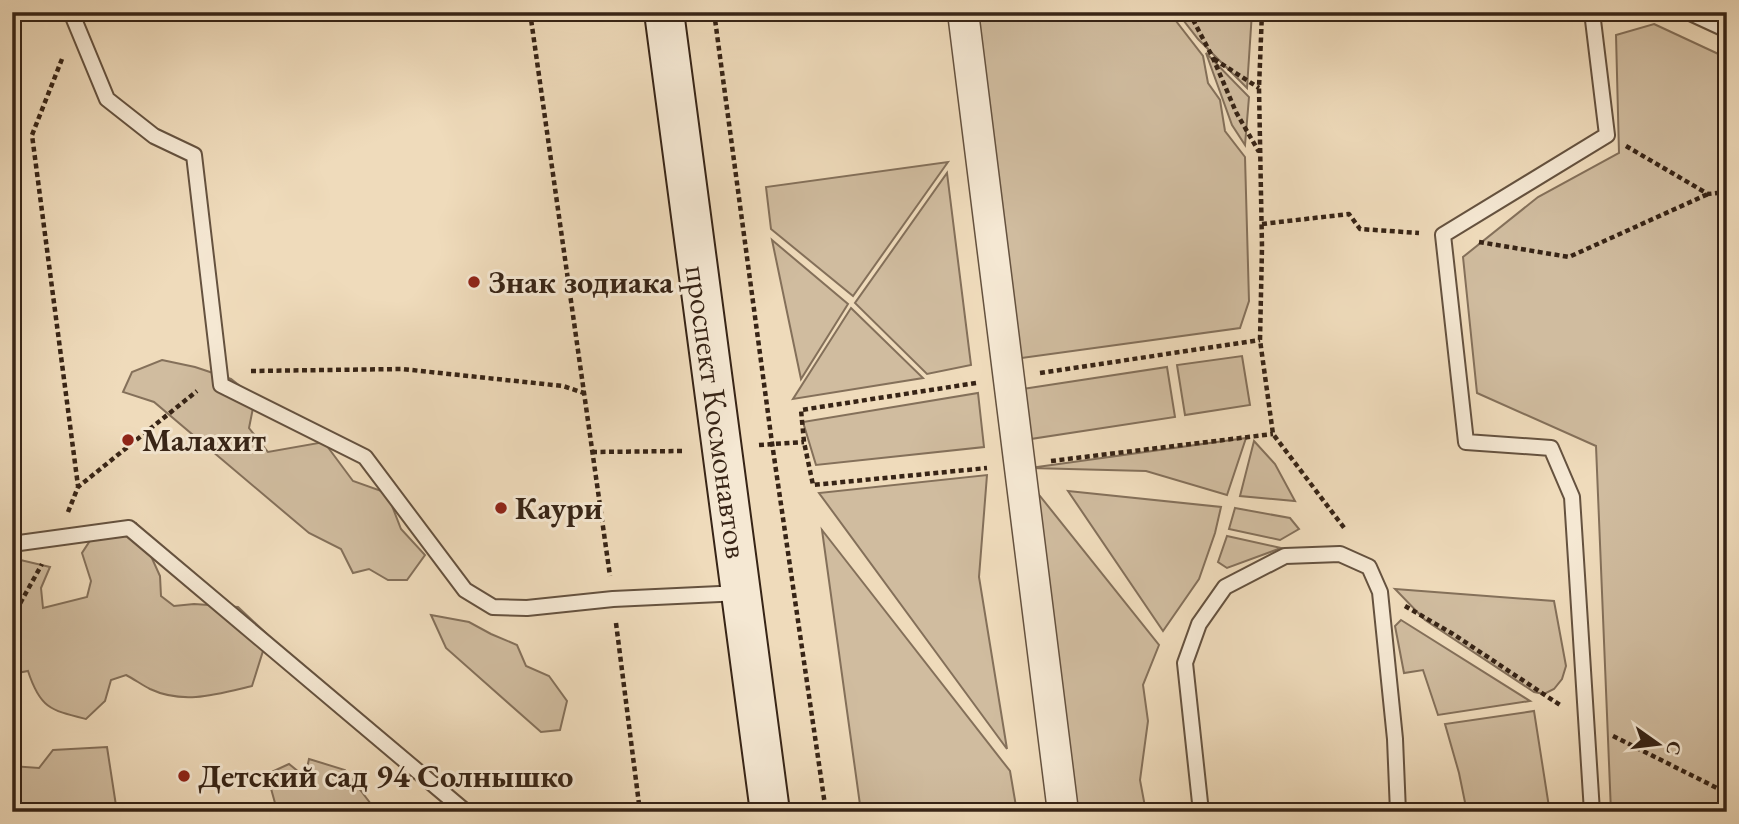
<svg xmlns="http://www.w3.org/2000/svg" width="1739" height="824" font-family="'EB Garamond',serif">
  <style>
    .green { fill: #d0bc9f; stroke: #84705a; stroke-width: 2 }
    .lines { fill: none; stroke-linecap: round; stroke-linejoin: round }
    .service-casing { stroke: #65523f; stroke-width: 18 }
    .minor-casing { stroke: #65523f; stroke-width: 33 }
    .secondary-casing { stroke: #372416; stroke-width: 42 }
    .path { stroke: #372416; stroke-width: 4.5; stroke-dasharray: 5 3.5; stroke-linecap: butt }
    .service { stroke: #f5e8d3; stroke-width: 14 }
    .minor { stroke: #f5e8d3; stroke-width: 30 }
    .secondary { stroke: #f5e8d3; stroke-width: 38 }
    .poi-dot { fill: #8f2418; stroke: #f5e8d3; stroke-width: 2.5 }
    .labels { text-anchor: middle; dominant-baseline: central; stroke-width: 6; stroke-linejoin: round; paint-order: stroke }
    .poi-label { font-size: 32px; font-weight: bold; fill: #372416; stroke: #f5e8d3; text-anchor: start }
    .street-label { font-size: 32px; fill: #372416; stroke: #f5e8d3 }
  </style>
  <rect width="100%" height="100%" fill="#efdbbb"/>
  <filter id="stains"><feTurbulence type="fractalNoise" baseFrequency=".00286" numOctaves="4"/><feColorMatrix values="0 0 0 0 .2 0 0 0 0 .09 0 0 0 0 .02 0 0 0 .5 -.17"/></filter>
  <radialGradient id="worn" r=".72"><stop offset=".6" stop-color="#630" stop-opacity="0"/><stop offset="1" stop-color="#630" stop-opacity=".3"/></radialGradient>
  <!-- green -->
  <g class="green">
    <path d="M965 12H1169L1203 56 1208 83 1220 100 1225 131 1245 157 1249 301 1240 328 1014 359Z"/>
    <path d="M1177 12H1252L1247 88 1198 39Z"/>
    <path d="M1654 24 1727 58V812H1611L1596 446 1477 393 1463 257 1538 197 1619 153 1616 35Z"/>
    <path d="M1206 53 1249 97 1245 145 1232 125Z"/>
    <path d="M948 162 853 296 771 229 766 187Z"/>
    <path d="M947 173 971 365 927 374 855 303Z"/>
    <path d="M772 240 848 304 801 379Z"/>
    <path d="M851 308 923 378 793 399Z"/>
    <path d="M1242 356 1250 405 1185 415 1177 365Z"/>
    <path d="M162 360 195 367 231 379 255 398 249 428 268 452 324 442 353 481 387 493 401 529 425 555 407 580H388L369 569 353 573 341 549 309 533 154 402 123 392 132 372Z"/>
    <path d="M1167 367 1175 417 1024 440 1016 390Z"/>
    <path d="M978 393 984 447 816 465 803 422Z"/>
    <path d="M1246 438 1227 495 1146 471 1030 468Z"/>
    <path d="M1254 441 1275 464 1295 501 1240 496Z"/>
    <path d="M987 475 979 577 1007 749 819 493Z"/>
    <path d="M1032 486 1159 645 1143 685 1148 721 1140 780 1146 812H1076Z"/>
    <path d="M1068 491 1221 507 1215 533 1199 579 1163 631Z"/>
    <path d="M1235 508 1290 518 1299 529 1280 540 1229 529Z"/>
    <path d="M136 523 160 576 161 596 174 606 194 604 238 607 268 635 252 686C218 694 184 705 150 689 142 685 134 679 126 675L111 680 105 701 86 719C50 710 40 708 28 671L12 674V558L50 567 41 588 43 608 87 597 91 581 82 553 97 530Z"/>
    <path d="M822 530 1010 771 1017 812H861Z"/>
    <path d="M1227 536 1281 548 1227 568 1218 562Z"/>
    <path d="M1395 589 1554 601 1566 666 1562 679 1554 689 1544 694 1534 692 1425 620Z"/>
    <path d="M431 615 469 622 491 634 517 645 526 666 549 676 567 701 560 730 541 732 446 648Z"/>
    <path d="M1401 620 1530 701 1438 715 1423 670 1404 673 1395 626Z"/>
    <path d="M1534 711 1549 807 1548 812H1467L1459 773 1445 724Z"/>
    <path d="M107 747 117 812H12V766L39 768 53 750Z"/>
    <path d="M309 759 345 770 377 812H324L322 805 313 812H274L275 803 267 774 289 764 305 777Z"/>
  </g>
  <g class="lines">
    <defs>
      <g id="service">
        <path d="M71 12 107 99 154 136 194 155 221 385 365 457 465 590 493 607 527 608 613 599 741 593"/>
        <path d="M1592 12 1607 135 1443 235 1466 442 1551 448 1572 497 1592 812"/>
        <path d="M1688 12 1727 30"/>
        <path d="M12 544 129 528 466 812"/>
        <path d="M1201 812 1185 663 1199 624 1225 587 1285 556 1340 554 1369 567 1380 592 1395 739 1398 812"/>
      </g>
      <path id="minor" d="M963 12 1063 812"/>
      <path id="secondary" d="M664 12 770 812"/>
    </defs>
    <!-- service casing -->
    <use href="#service" class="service-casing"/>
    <!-- minor casing -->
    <use href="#minor" class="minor-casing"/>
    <!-- secondary casing -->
    <use href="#secondary" class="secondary-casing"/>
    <!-- path -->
    <g class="path">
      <path d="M530 12 610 576"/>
      <path d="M714 12 772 443 826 812"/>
      <path d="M1189 12 1213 58 1236 112 1259 152"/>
      <path d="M1262 12 1259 88 1262 247 1260 340 1273 434 1345 529"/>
      <path d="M62 59 32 135 78 486"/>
      <path d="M1214 59 1259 88"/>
      <path d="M1626 146 1708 194 1727 192"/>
      <path d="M1262 224 1349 214 1360 229 1419 233"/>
      <path d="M1479 242 1569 257 1708 194"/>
      <path d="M251 371 402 369 563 386 584 393"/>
      <path d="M1040 373 1260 340"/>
      <path d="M976 383 801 410 804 442 813 485 987 468"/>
      <path d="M759 445 804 442"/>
      <path d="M592 452 684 451"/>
      <path d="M1051 461 1273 434"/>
      <path d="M68 512 78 487 197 391"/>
      <path d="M1405 606 1453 634 1560 705"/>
      <path d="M12 618 42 564"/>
      <path d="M616 623 640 812"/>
      <path d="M1613 736 1727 793"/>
    </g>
    <!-- service -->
    <use href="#service" class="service"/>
    <!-- minor -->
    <use href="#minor" class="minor"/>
    <!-- secondary -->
    <use href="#secondary" class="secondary"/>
  </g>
  <!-- markers -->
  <g class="poi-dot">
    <circle cx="474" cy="282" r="7"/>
    <circle cx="128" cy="440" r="7"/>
    <circle cx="501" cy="508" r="7"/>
    <circle cx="184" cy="776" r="7"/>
  </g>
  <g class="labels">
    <!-- poi labels -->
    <g class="poi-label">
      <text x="488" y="282">Знак зодиака</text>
      <text x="142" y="440">Малахит</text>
      <text x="515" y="508">Каури</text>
      <text x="198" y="776">Детский сад 94 Солнышко</text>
    </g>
    <!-- street labels -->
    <g class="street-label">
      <text transform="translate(717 412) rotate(82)">проспект Космонавтов</text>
    </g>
  </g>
  <!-- margin -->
  <rect width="1739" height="824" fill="none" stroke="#efdbbb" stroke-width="42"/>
  <rect x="14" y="14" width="1711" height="796" fill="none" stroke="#372416" stroke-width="3.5"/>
  <rect x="21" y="21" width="1697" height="782" fill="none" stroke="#372416" stroke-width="2"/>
  <!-- north arrow -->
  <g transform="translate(1658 744) rotate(104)" stroke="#f5e8d3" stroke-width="5" paint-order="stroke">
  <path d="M0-5L12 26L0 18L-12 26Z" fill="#372416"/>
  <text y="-10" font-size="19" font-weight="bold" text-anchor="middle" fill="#372416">С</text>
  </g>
  <rect width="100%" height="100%" filter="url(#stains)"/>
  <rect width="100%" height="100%" fill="url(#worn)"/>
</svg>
